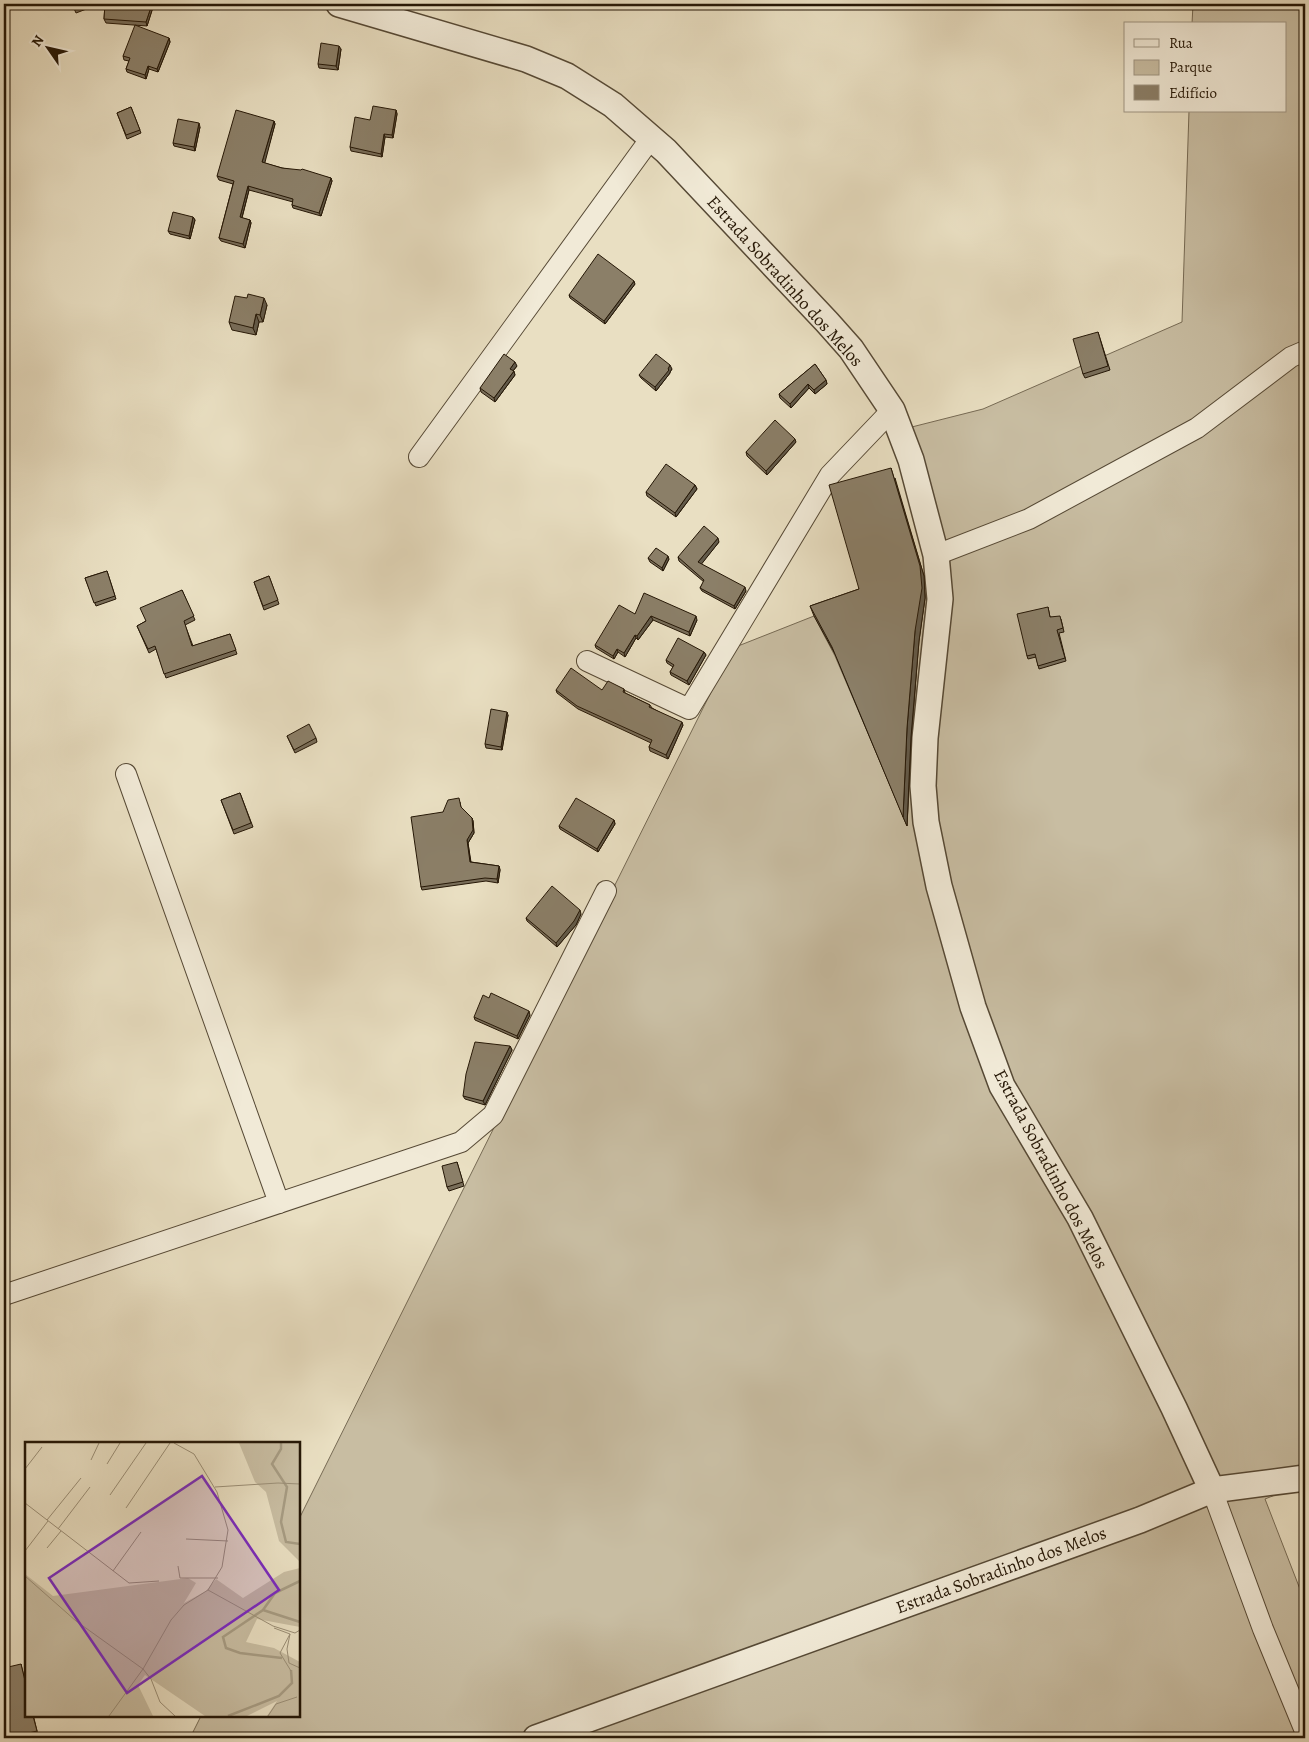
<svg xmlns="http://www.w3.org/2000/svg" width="1309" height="1742" font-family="Alegreya,serif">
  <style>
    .green { fill: #c8bda2; stroke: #766a54 }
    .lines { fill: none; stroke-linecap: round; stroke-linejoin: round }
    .minor-casing { stroke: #564935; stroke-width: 22 }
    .tertiary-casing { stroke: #564935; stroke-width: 28 }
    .minor { stroke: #f1ead7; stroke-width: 20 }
    .tertiary { stroke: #f1ead7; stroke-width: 25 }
    .wall { fill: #786d59; stroke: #251706 }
    .shaded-wall { fill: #615949; stroke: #251706 }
    .building { fill: #8b7f68; stroke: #251706 }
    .labels { text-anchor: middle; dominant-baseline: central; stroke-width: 4; stroke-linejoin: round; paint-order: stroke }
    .street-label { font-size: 18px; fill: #251706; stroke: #f1ead7 }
    .inset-river { fill: none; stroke: #a69b82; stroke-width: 2.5 }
    .inset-road { fill: none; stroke: #9b8f77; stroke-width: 1 }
    .view { fill: #7b2cbf; fill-opacity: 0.15; stroke: #7b2cbf; stroke-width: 2.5 }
    .inset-edge { fill: none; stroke: #251706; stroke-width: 2.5 }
  </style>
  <rect width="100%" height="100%" fill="#e9dfc2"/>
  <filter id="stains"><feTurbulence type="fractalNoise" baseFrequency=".004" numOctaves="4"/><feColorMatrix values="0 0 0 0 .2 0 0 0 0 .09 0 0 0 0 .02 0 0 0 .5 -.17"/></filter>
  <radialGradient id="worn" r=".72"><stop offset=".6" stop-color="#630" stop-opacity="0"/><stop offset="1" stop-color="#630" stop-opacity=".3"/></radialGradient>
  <!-- green -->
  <path class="green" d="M1193 4H1305V1483L1265 1499 1305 1602V1738H190L201 1716H299V1519L733 648 814 616 835 656 907 825 918 643 929 574 904 479 888 433 983 409 1182 322 1189 111H1285V24H1192Z"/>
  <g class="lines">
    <defs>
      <g id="minor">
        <path d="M419 457 651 138"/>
        <path d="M936 555 1029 519 1197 428 1291 357 1305 351"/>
        <path d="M587 661 689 709 830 475 892 410"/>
        <path d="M126 774 279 1203"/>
        <path d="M4 1295 461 1142 493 1115 606 891"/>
        <path d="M1212 1490 1263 1629 1305 1731"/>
      </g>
      <g id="tertiary">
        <path d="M339 4 526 59 567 76 613 105 666 151 827 322 851 349 892 410 911 460 936 555 940 599 925 738 923 786 926 822 939 886 973 1007 1002 1086 1080 1218 1174 1408 1212 1490"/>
        <path d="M536 1738 1140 1520 1212 1490 1305 1478"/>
      </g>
    </defs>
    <!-- minor casing -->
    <use href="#minor" class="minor-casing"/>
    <!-- tertiary casing -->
    <use href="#tertiary" class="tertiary-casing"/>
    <!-- minor -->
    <use href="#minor" class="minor"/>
    <!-- tertiary -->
    <use href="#tertiary" class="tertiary"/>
  </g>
  <!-- wall -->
  <g class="wall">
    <path d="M72 4H88L89 8 76 13Z"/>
    <path d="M105 4H154L147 26 106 23 104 19Z"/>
    <path d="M169 38 170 42 158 72 149 69 146 79 127 72 126 69 129 61 124 60 123 56Z"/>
    <path d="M341 49 338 70 319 68 318 64Z"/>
    <path d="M131 107 141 133 127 139 117 113Z"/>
    <path d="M396 110 397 114 393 138 385 137 382 157 351 151 350 147 370 120Z"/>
    <path d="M274 121 275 124 264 163 282 168 331 178 332 181 321 216 293 208 292 205 293 202 249 190 242 218 250 220 251 223 245 248 221 241 219 238 233 184 219 180 217 176Z"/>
    <path d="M200 127 195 151 174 146 173 143Z"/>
    <path d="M193 217 195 220 190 239 170 234 168 231Z"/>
    <path d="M635 284 605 324 570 298 569 295Z"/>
    <path d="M267 305 263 322H259L256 335 232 330 229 322Z"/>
    <path d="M1098 332 1110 370 1085 378 1083 374Z"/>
    <path d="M815 364 826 380 827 384 815 394 809 388 791 408 780 398 779 394Z"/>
    <path d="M517 366 513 371 515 375 495 402 481 392 480 388Z"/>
    <path d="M672 369 670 372V373L656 391 641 378 639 375Z"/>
    <path d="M796 442 767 475 747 456 746 452Z"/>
    <path d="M895 478 924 576 925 598 919 641 911 737 907 826 836 656 814 616 810 606 859 589Z"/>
    <path d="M695 485 697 489 676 517 647 496 646 492Z"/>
    <path d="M719 542 701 564 746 591 735 609 702 591 700 588 704 582 679 561 678 557Z"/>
    <path d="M648 558 669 559 663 571 650 562Z"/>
    <path d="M107 571 116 599 96 606 85 578Z"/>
    <path d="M269 576 279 604 264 610 254 582Z"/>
    <path d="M182 590 195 620 185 625 193 646 230 634 237 654 166 678 156 649 149 653 137 626 146 621Z"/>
    <path d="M1048 607 1050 617 1061 619 1064 632 1059 633 1066 661 1039 669 1036 657 1028 659 1027 656Z"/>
    <path d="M635 614 697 620 690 636 653 620 638 640 636 638 625 657 618 652 614 659 596 648 595 645Z"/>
    <path d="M704 652 706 655 689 685 671 675 670 672 673 667 667 663 666 660Z"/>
    <path d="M624 689 625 693 650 705 652 708 683 725 668 759 650 751 649 747 651 743 578 709 557 693 556 690H602Z"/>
    <path d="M508 715 502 750 486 748 485 744Z"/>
    <path d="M287 736 316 738 317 742 295 753Z"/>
    <path d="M240 793 253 827 234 834 221 800Z"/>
    <path d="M460 802 461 808 472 818 473 821 474 833 468 843 471 862 499 866 500 870 498 883 486 881 422 890 421 887 443 812Z"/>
    <path d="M614 820 615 824 598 852 560 829 559 826Z"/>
    <path d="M581 914 576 925 557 947 527 921 526 918Z"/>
    <path d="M530 1015 518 1039 475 1020 474 1017Z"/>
    <path d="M510 1046 512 1050 485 1105 465 1099 463 1096Z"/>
    <path d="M457 1162 464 1186 449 1191 447 1187Z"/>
    <path d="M21 1664 38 1735 25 1738H4Z"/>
  </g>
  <!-- shaded-wall -->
  <g class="shaded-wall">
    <path d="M152 4H154L147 26 146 22Z"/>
    <path d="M169 38 170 42 158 72 157 69Z"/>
    <path d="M339 46 341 49 338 70 336 66Z"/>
    <path d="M148 66 149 69 146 79 145 75Z"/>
    <path d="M396 110 397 114 393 138 392 135Z"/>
    <path d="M274 121 275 124 264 166 262 162Z"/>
    <path d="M199 123 200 127 195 151 194 147Z"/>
    <path d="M384 134 385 137 382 157 381 154Z"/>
    <path d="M331 178 332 181 321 216 319 213Z"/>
    <path d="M248 186 249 190 241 221 240 217Z"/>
    <path d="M193 217 195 220 190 239 189 236Z"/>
    <path d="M250 220 251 223 245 248 243 244Z"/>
    <path d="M634 281 635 284 605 324 604 321Z"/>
    <path d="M264 298 267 305 263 322 260 315Z"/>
    <path d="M256 314 259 322 256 335 253 328Z"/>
    <path d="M515 362 517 366 512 372 510 369Z"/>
    <path d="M670 365 672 369 670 372V373L656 391 655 387Z"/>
    <path d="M514 371 515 375 495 402 494 398Z"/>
    <path d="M826 380 827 384 815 394 814 390Z"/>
    <path d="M808 384 809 388 791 408 790 404Z"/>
    <path d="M795 439 796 442 767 475 766 471Z"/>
    <path d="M891 468 924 576 925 598 919 641 911 737 907 826 903 817 907 728 915 631Z"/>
    <path d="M695 485 697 489 676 517 675 513Z"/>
    <path d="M718 538 719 542 700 566 698 562Z"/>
    <path d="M668 556 669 559 663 571 662 568Z"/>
    <path d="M745 587 746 591 735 609 734 606Z"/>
    <path d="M651 616 653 620 638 640 637 636Z"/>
    <path d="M696 616 697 620 690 636 689 632Z"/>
    <path d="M635 635 636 638 625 657 624 653Z"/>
    <path d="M617 649 618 652 614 659 613 656Z"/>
    <path d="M704 652 706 655 689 685 687 681Z"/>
    <path d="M507 712 508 715 502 750 501 747Z"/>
    <path d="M682 722 683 725 668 759 666 755Z"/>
    <path d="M472 818 473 821 474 833 468 843 471 866 470 862 467 840Z"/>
    <path d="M614 820 615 824 598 852 597 849Z"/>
    <path d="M499 866 500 870 498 883 497 879Z"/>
    <path d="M580 910 581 914 576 925 557 947 556 943Z"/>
    <path d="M529 1011 530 1015 518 1039 517 1036Z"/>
    <path d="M510 1046 512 1050 485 1105 483 1101Z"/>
  </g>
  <!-- building -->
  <g class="building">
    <path d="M72 4H88L75 9Z"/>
    <path d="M105 4H152L146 22 104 19Z"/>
    <path d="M135 25 169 38 157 69 148 66 145 75 126 69 130 58 123 56Z"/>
    <path d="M321 43 339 46 336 66 318 64Z"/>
    <path d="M373 106 396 110 392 135 384 134 381 154 350 147 355 117 370 120Z"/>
    <path d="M131 107 140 130 126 135 117 113Z"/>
    <path d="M236 110 274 121 262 162 282 168 301 170 302 169 331 178 319 213 292 205 293 199 248 186 240 217 250 220 243 244 219 238 234 181 217 176Z"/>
    <path d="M178 119 199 123 194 147 173 143Z"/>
    <path d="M173 212 193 217 189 236 168 231Z"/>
    <path d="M598 254 634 281 604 321 569 295Z"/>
    <path d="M248 294 264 298 260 315 256 314 253 328 229 322 235 296 247 298Z"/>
    <path d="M1098 332 1108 366 1083 374 1073 339Z"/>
    <path d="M504 354 515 362 510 369 514 371 494 398 480 388Z"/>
    <path d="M656 354 670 365 668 369 669 370 655 387 639 375Z"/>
    <path d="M815 364 826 380 814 390 808 384 790 404 779 394Z"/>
    <path d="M775 420 795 439 766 471 746 452Z"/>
    <path d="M666 464 695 485 675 513 646 492Z"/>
    <path d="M891 468 920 566 922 588 915 631 907 728 903 817 832 647 810 606 859 589 829 485Z"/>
    <path d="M704 526 718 538 698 562 745 587 734 606 700 588 704 580 678 557Z"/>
    <path d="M656 548 668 556 662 568 648 558Z"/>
    <path d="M107 571 115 596 94 603 85 578Z"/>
    <path d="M269 576 278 600 263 606 254 582Z"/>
    <path d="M182 590 194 616 184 621 192 646 230 634 236 650 164 674 155 646 148 649 137 626 146 621 140 608Z"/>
    <path d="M644 593 696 616 689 632 651 616 637 636 635 635 624 653 617 649 613 656 595 645 619 605 635 614Z"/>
    <path d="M1048 607 1050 617 1060 616 1063 628 1057 630 1065 658 1038 666 1035 654 1027 656 1017 614Z"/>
    <path d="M678 638 704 652 687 681 670 672 674 665 666 660Z"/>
    <path d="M571 668 602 690 608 681 624 689 623 692 650 705 649 707 682 722 666 755 649 747 652 740 577 706 556 690Z"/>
    <path d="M491 709 507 712 501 747 485 744Z"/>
    <path d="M309 724 316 738 294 750 287 736Z"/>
    <path d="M240 793 251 823 233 830 221 800Z"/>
    <path d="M459 798 461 807 472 818 473 830 467 840 470 862 499 866 497 879 485 878 421 887 411 817 443 812 448 800Z"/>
    <path d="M576 798 614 820 597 849 559 826Z"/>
    <path d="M552 886 580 910 574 921 556 943 526 918Z"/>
    <path d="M491 993 529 1011 517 1036 474 1017 483 995 489 998Z"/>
    <path d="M475 1042 510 1046 483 1101 463 1096 466 1074Z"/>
    <path d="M457 1162 463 1182 447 1187 442 1166Z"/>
    <path d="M1305 1543V1572L1301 1544Z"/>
    <path d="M21 1664 26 1685V1716H33L37 1731 8 1738H4V1668Z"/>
  </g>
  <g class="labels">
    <!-- street labels -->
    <g class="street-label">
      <text transform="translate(785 281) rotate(48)">Estrada Sobradinho dos Melos</text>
      <text transform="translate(1051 1169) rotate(62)">Estrada Sobradinho dos Melos</text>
      <text transform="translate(1001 1570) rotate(-20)">Estrada Sobradinho dos Melos</text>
    </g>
  </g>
  <!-- overview -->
  <g transform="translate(25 1442)">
    <rect width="275" height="275" fill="#e9dfc2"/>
    <path d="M214 1H275V120L254 99 241 50 230 40ZM275 126V185L232 177 221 200 249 206 275 220V274H242L252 259 222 274H180L120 233 113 243 128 274H0V132L28 154 163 136 171 141 159 161 181 149 191 137 218 156 259 130Z" fill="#c8bda2"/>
    <path class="inset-river" d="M256 1V7L247 22 262 45 256 80 261 100 275 102M238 168 275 180M257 216 215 211 201 206 198 195 238 168 250 151 275 139M203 274 254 254 267 241 266 228"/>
    <path class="inset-road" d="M66 18 74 1M82 22 95 1M0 27 17 5M190 45 253 41 275 42M85 53 121 1M0 61 104 141 134 139M101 66 145 1M22 78 56 36M33 87 65 45M161 97 203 99M22 106 36 89M0 109 23 79M153 124 155 136H193M88 129 116 90M0 134 51 179 118 227 126 237 135 260 150 274M183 148 248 184 270 191 275 188M249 186 265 192 262 207 264 221 275 226M265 192 255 211 266 229M84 274 118 227 146 178 159 163 183 148 197 125 203 88 192 50 169 12 149 1M243 274 251 262 272 255"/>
    <path class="view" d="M177 34 254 148 102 251 24 136Z"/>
    <rect width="275" height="275" class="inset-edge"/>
  </g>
  <!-- margin -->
  <rect width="1309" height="1742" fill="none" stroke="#e9dfc2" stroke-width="20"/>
  <rect x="5" y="5" width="1299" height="1732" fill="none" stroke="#251706" stroke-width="2.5"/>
  <rect x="10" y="10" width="1289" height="1722" fill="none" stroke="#251706"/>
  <!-- legend -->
  <rect x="1124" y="22" width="162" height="90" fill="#f1ead7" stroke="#9f9683"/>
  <rect x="1134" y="39" width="25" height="8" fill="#f1ead7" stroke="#9f9683"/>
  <text x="1169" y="48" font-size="15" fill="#251706">Rua</text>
  <rect x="1134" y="60" width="25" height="15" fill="#c8bda2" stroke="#9f9683"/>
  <text x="1169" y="72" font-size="15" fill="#251706">Parque</text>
  <rect x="1134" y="85" width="25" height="15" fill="#8b7f68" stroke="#9f9683"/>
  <text x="1169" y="98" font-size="15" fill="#251706">Edifício</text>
  <!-- north arrow -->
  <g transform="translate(48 48) rotate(304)" stroke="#f1ead7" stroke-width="4" paint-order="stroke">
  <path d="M0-4L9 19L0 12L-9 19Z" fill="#251706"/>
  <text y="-8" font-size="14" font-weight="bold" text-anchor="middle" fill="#251706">N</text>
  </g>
  <rect width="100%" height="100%" filter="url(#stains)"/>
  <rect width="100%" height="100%" fill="url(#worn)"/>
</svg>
